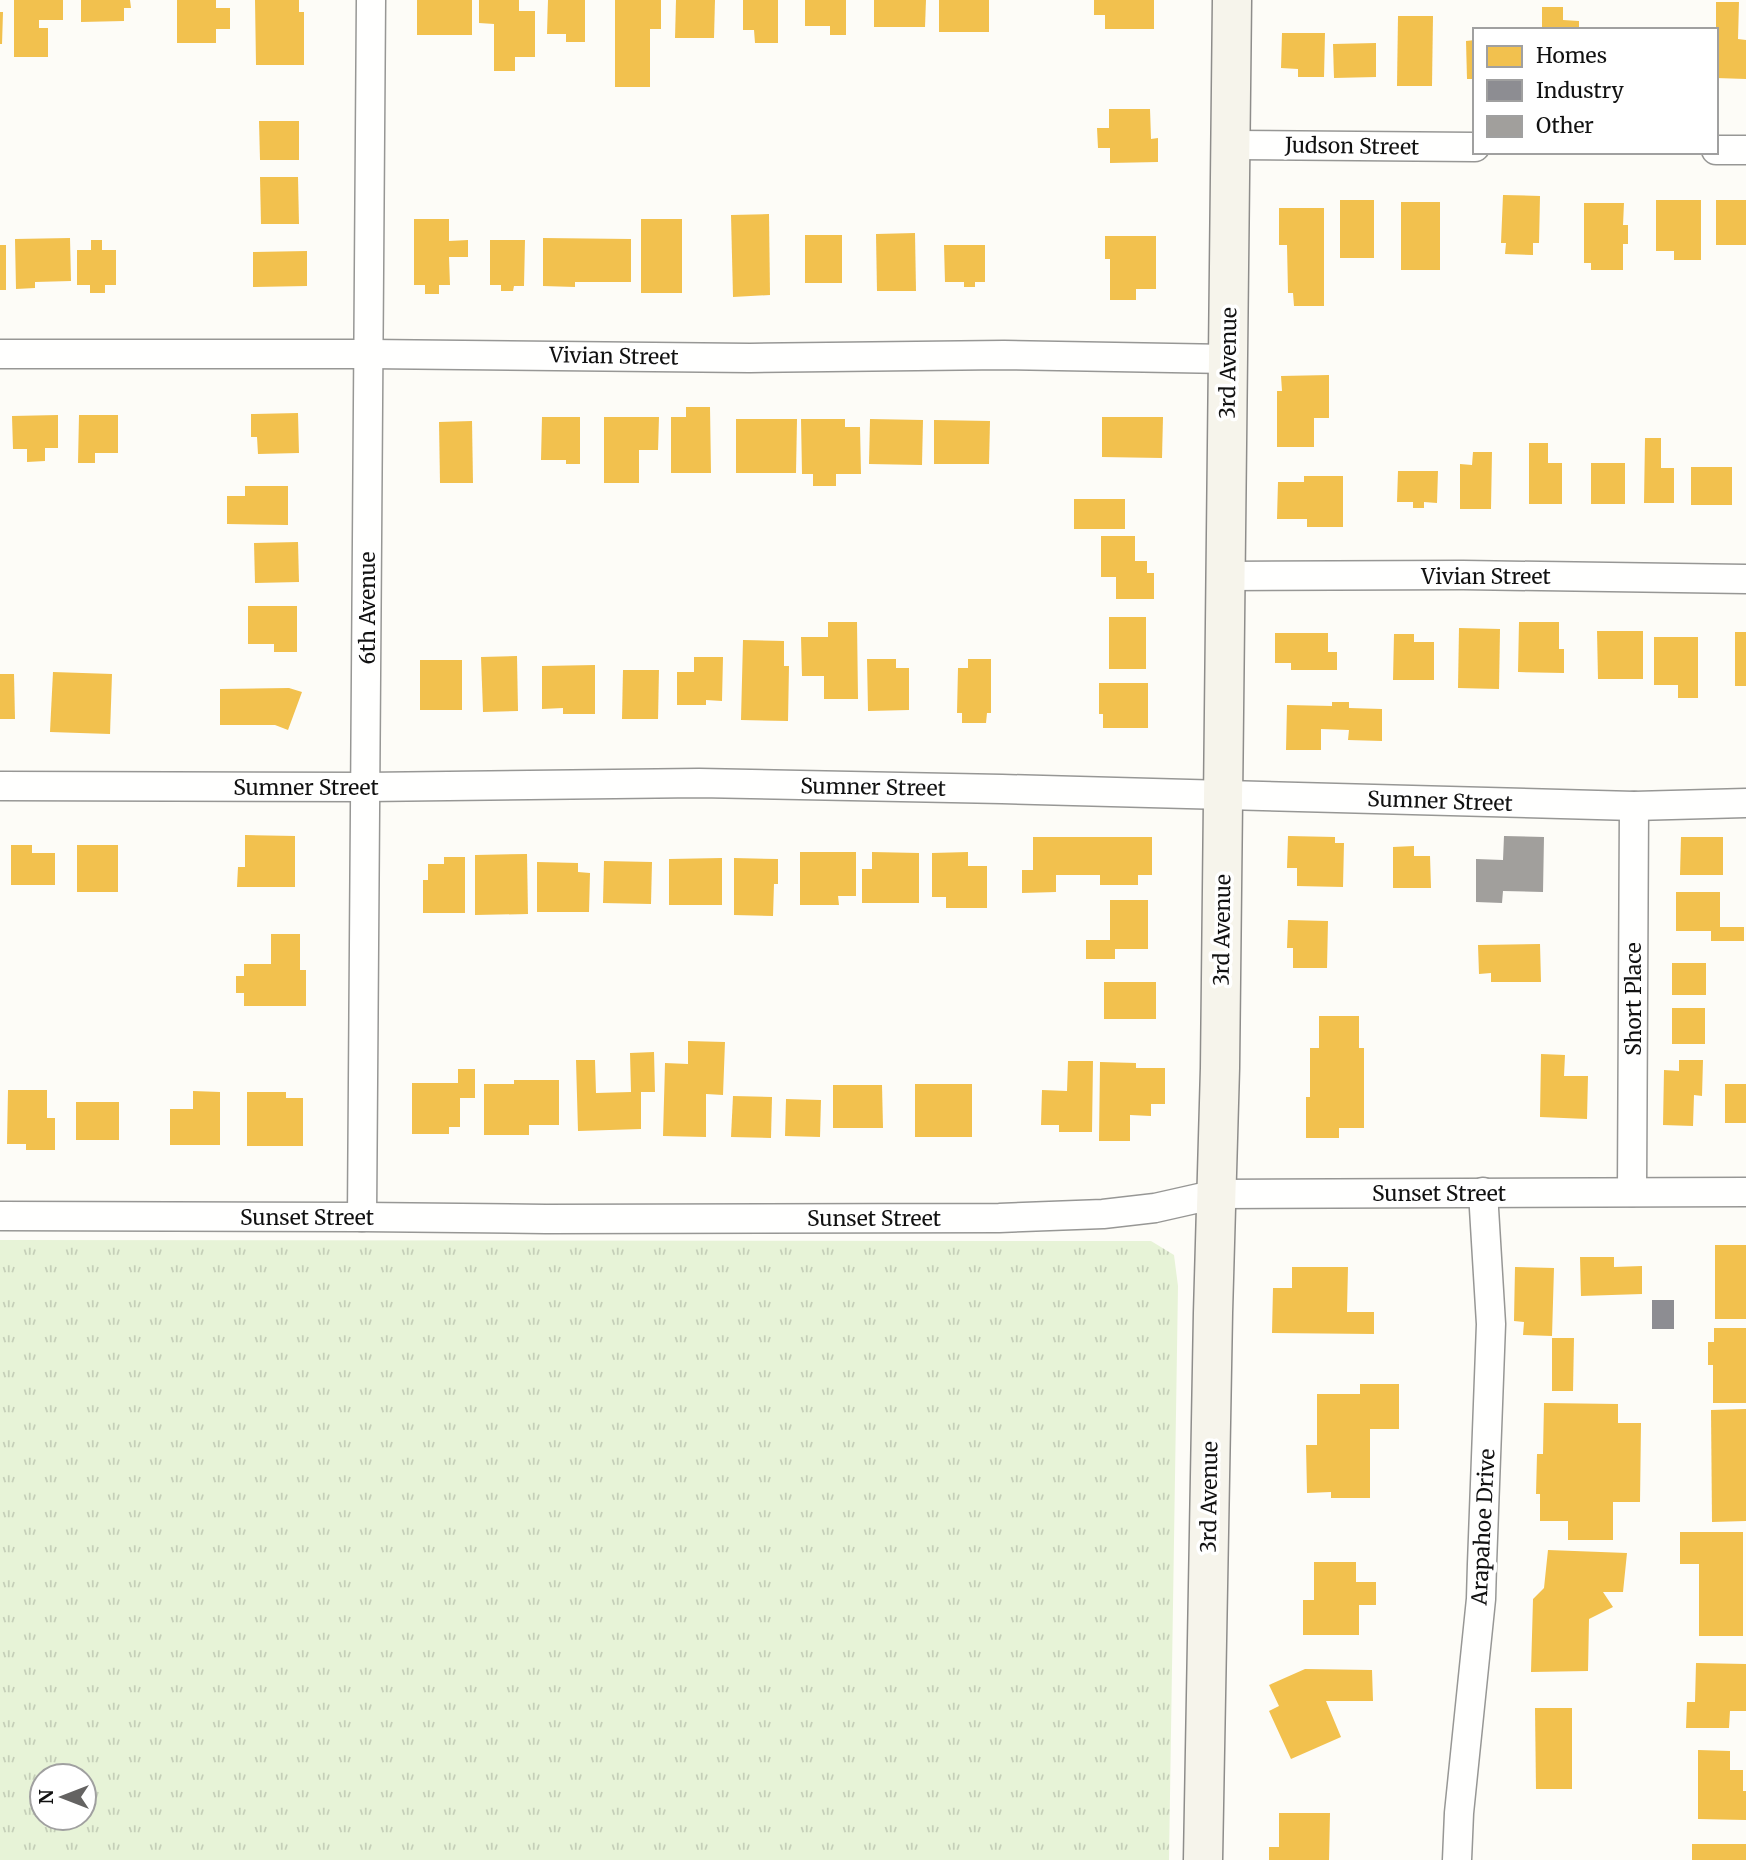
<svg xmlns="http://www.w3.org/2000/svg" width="1746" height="1860" font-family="Merriweather,serif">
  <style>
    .grass { fill: url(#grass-tufts); fill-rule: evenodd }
    .homes { fill: #f2c14e }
    .industry { fill: #8d8d92 }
    .building { fill: #a19f9c }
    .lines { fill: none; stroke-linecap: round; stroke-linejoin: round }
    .street-casing { stroke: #979795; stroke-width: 31 }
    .secondary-casing { stroke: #8e8d8b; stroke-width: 41 }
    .street { stroke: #fffffe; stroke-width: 28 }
    .secondary { stroke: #f6f4eb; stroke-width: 38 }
    .labels { text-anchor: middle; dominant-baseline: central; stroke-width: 7; stroke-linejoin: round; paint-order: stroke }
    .street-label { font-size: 21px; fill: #111; stroke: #fff }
  </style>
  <defs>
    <pattern id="grass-tufts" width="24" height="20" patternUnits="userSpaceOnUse" patternTransform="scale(1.75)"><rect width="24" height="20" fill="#e7f3d7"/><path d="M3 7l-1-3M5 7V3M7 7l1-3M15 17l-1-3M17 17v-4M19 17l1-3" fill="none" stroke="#c5cfb8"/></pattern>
  </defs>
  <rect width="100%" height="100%" fill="#fdfcf7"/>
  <!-- grass -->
  <path class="grass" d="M0 1240 1151 1241 1174 1255 1178 1286 1169 1860H0ZM42 1776H84V1818H42Z"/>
  <!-- homes -->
  <g class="homes">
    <path d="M14 0H63V20H39V28H48V57H14Z"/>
    <path d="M81 0H130L131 8H124V21L81 22Z"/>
    <path d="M177 0H216V8H230V29H216V43H177Z"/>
    <path d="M255 0H299V12H304V65H256Z"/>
    <rect x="417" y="0" width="55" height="35"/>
    <path d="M479 0H519V11H535V57H515V71H494V24L479 23Z"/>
    <path d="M548 0H585V42H566V34H547Z"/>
    <path d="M615 0H661V29H650V87H615Z"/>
    <path d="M676 0H715L714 38H675Z"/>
    <path d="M743 0H778V43H755L754 30H743Z"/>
    <path d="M805 0H846V35H830V26H805Z"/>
    <path d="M874 0H926L925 27H874Z"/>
    <rect x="939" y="0" width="50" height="32"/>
    <path d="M1094 0H1154V29H1105V15H1094Z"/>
    <path d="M1716 2H1739L1738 39 1746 40V79L1716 78Z"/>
    <path d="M1542 7H1563V20L1579 21V30H1542Z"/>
    <path d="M0 12H3L2 44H0Z"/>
    <path d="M1398 16H1433L1432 86H1397Z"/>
    <path d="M1282 33H1325L1324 77H1298V69L1281 68Z"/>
    <path d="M1475 40V79H1467L1466 41Z"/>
    <path d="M1376 43V77L1334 78 1333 44Z"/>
    <path d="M1109 109H1150L1151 139 1158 138V162L1110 163V148H1098L1097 128H1109Z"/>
    <path d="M259 121H299V160H260Z"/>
    <path d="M260 177H298L299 224H261Z"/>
    <path d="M1503 195 1540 196 1539 243H1533V255L1505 254 1506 243H1501Z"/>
    <rect x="1340" y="200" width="34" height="58"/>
    <path d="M1656 200H1701V260H1674V251H1656Z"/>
    <rect x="1716" y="200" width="30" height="45"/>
    <rect x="1401" y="202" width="39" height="68"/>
    <path d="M1584 203H1624L1623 225H1628V244H1623V270H1591V263H1584Z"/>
    <path d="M1279 208H1324V306H1294L1293 293H1288L1287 245H1279Z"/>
    <path d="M769 214 770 295 733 297 731 215Z"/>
    <path d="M414 219H449V241L468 240V257H449L450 285H439V294H425V285H414Z"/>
    <rect x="641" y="219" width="41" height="74"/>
    <path d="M915 233 916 291H877L876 234Z"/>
    <rect x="805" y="235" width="37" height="48"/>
    <path d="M1105 236H1156V289H1136V300H1110V259H1105Z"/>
    <path d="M70 238 71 281 35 282V288L16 289 15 239Z"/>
    <path d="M543 238 631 239V282H575V287L543 286Z"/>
    <path d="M91 240H102V250H116V285H105V293H90V285H77V250H91Z"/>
    <path d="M490 240H525L524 286H514L513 291H501V285H490Z"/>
    <rect x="0" y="245" width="6" height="45"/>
    <path d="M944 245H985V282H975V287H964V282H945Z"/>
    <path d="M307 251V286L253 287V252Z"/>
    <path d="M1329 375V418H1314V447H1277V391H1282L1281 376Z"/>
    <path d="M686 407H710L711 473H671V417H686Z"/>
    <path d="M298 413 299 453 258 454 257 437H251V414Z"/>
    <path d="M58 415V448H45V461L27 462V449H13L12 416Z"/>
    <path d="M79 415H118V453H95V463H78Z"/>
    <path d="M542 417H580V464H566V460H541Z"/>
    <path d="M604 417H659L658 450H639V483H604Z"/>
    <path d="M1102 417H1163L1162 458 1102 457Z"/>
    <path d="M736 419H797L796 473H736Z"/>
    <path d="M801 419H845V427H860L861 474H836V486H813V474H802Z"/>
    <path d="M870 419 923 420 922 465 869 464Z"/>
    <path d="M934 420 990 421 989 464H934Z"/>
    <path d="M472 421 473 483H440L439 422Z"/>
    <path d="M1645 438H1661V468H1674V503H1644Z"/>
    <path d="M1529 443H1548V463H1562V504H1529Z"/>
    <path d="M1473 452H1492L1491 509H1460V464L1472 465Z"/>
    <rect x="1591" y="463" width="34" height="41"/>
    <rect x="1691" y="467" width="41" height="38"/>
    <path d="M1398 471H1438L1437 503 1424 502V508H1413V502H1397Z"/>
    <path d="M1304 476H1343V527H1307V519H1277L1278 482H1304Z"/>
    <path d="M245 486H288V525L227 524V496H245Z"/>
    <rect x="1074" y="499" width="51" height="30"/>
    <path d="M1101 536H1135V561H1147V573H1154V599H1116V577H1101Z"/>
    <path d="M298 542 299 582 255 583 254 543Z"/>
    <path d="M248 606H297V652H274V644H248Z"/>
    <rect x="1109" y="617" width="37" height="52"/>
    <path d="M828 622H857L858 699H824V676H802L801 637H828Z"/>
    <path d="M1519 622H1559V649H1564V673L1518 672Z"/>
    <path d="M1459 628 1500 629 1499 689 1458 688Z"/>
    <path d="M1597 631H1643V679H1598Z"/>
    <rect x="1735" y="632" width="11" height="54"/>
    <path d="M1275 633H1328V652H1337V670H1291V663H1275Z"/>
    <path d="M1394 634H1414V642H1434V680H1393Z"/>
    <path d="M1654 637H1698V698H1678V685H1654Z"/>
    <path d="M743 640 784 641V666H789L788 721 741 720Z"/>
    <path d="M517 656 518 711 483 712 481 657Z"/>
    <path d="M694 657H723L722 701 706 700V705H677V672H694Z"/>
    <path d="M867 659H896V668H909V710L868 711Z"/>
    <path d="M968 659H991V713H987L986 723H962V713H957L958 668H968Z"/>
    <rect x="420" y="660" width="42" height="50"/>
    <path d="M595 665V714H563V708L542 709V666Z"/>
    <path d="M623 670H659L658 719H622Z"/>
    <path d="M53 672 112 674 110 734 50 732Z"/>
    <path d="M0 674H14L15 719H0Z"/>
    <path d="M1099 683H1148V728H1103V714H1099Z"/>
    <path d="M289 688 302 692 288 730 275 725H220V689Z"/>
    <path d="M1332 702H1349V708L1382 709V741L1348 740 1349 730 1321 729V750H1286L1287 705 1332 706Z"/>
    <path d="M245 835 295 836V887H237L238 867H245Z"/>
    <path d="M1288 836 1335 837V843H1344L1343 887 1297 886V868H1287Z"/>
    <path d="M1033 837H1152V875H1138V885H1100V875H1056V892L1022 893V870H1033Z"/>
    <path d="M1681 837H1723V875H1680Z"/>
    <path d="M11 845H32V853H55V885H11Z"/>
    <rect x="77" y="845" width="41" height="47"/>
    <path d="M1414 846V856H1430L1431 888H1393V847Z"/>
    <path d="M800 852H856V896H838L839 905H800Z"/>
    <path d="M872 852 919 853V903H862V869H872Z"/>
    <path d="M968 852V866H987V908H946V897H932V853Z"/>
    <path d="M527 854 528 914 475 915V855Z"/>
    <path d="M444 857H465V913H423V880H428V864H444Z"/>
    <path d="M722 858V905H669V859Z"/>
    <path d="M734 858 778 859V884H774L773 916 734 915Z"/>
    <path d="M604 861 652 862 651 904 603 903Z"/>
    <path d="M537 862 578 863V872L590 873 589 912H537Z"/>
    <path d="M1676 892H1720V927H1744V941H1711V931H1676Z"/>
    <path d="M1110 900H1148V949H1115V959H1086V940H1110Z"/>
    <path d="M1288 920 1328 921 1327 968H1293V948H1287Z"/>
    <path d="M271 934H300V970H306V1006H244V993H236V976H244V964H271Z"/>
    <path d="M1540 944 1541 982H1491V973L1479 974 1478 945Z"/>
    <rect x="1672" y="963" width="34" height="32"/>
    <rect x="1104" y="982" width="52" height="37"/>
    <rect x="1672" y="1008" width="33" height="36"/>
    <path d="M1319 1016H1359V1048H1364V1128H1339V1138H1306V1097H1310V1048H1319Z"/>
    <path d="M688 1041 725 1042 723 1095 706 1094V1137L663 1136 665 1063 688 1064Z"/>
    <path d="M654 1052 655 1092H641V1129L578 1131 576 1060H595L596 1093 631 1092 630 1053Z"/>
    <path d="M1541 1054 1565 1055 1564 1076H1588L1587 1119 1540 1117Z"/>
    <path d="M1679 1060H1703L1702 1096 1694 1095 1693 1126 1663 1125 1664 1070 1679 1071Z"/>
    <path d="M1068 1061H1093L1092 1132H1059V1125H1041L1042 1090 1067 1091Z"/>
    <path d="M1100 1062 1136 1063V1068H1165V1104H1151V1116L1130 1115V1141H1099Z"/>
    <path d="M458 1069H475V1098H460V1127H449V1134H412V1083H458Z"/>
    <path d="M514 1080H559V1125H529V1135H484V1084H514Z"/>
    <rect x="915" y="1084" width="57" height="53"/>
    <rect x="1725" y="1084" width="21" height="39"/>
    <path d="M833 1085H882L883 1128H833Z"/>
    <path d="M8 1090H47V1118H55V1150H26V1144H7Z"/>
    <path d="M193 1091 220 1092V1145H170V1109H193Z"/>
    <path d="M247 1092H286V1098H303V1146H247Z"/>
    <path d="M733 1096 772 1097 771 1138 731 1137Z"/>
    <path d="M786 1099 821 1100 820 1137 785 1136Z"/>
    <rect x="76" y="1102" width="43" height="38"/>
    <rect x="1715" y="1245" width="31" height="74"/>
    <path d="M1580 1257H1614V1267L1642 1266V1294L1581 1296Z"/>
    <path d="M1292 1267H1348L1347 1312H1374V1334L1272 1333 1273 1288H1292Z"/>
    <path d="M1515 1267 1554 1268 1552 1336 1523 1335 1524 1322 1514 1321Z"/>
    <path d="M1714 1328H1746V1403H1713V1365H1708V1342H1714Z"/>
    <path d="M1552 1338H1574L1573 1391H1552Z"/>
    <path d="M1360 1384H1399V1429H1370V1498H1331V1492L1307 1493 1306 1445H1317V1394H1360Z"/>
    <path d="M1544 1403 1618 1404V1423H1641L1640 1502H1613V1540H1568V1521H1540V1494H1536L1537 1454H1543Z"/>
    <path d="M1746 1409V1521L1712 1522 1711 1410Z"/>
    <path d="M1680 1532H1743V1636H1699V1564H1680Z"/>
    <path d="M1548 1550 1627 1553 1623 1592H1603L1613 1607 1589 1619 1588 1671 1531 1672 1533 1599 1544 1588Z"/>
    <path d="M1314 1562H1356V1582H1376V1605H1359V1635H1303V1600H1314Z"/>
    <path d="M1696 1663 1746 1664V1711H1730L1729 1728H1686L1687 1702H1695Z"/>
    <path d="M1305 1669 1372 1670 1373 1701H1326L1341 1737 1291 1759 1269 1711 1279 1706 1269 1685Z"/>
    <path d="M1535 1708H1572V1789H1536Z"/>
    <path d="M1698 1750 1730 1751V1770H1743V1791H1746V1820L1698 1819Z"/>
    <path d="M1279 1813H1330L1329 1860H1269V1847H1279Z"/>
    <rect x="1692" y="1844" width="54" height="16"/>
  </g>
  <!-- industry -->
  <rect class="industry" x="1652" y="1300" width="22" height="29"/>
  <!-- building -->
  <path class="building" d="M1504 836 1544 837 1543 892 1503 891 1502 903 1476 902V859L1503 860Z"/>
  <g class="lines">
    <defs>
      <g id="street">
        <path d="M1230 145 1475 147"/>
        <path d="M1716 150H1746"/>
        <path d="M0 354H369L750 358 1004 355 1228 359"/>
        <path d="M1226 576 1463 575 1746 579"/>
        <path d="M0 786 366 787 699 783 1002 789 1634 806 1746 803"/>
        <path d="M1632 1192 1634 806"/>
        <path d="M0 1216 362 1217 546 1219 999 1218 1103 1214 1155 1208 1217 1194 1746 1192"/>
        <path d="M362 1217 371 0"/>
        <path d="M1457 1860 1459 1813 1481 1599 1482 1564 1491 1324 1483 1192"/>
      </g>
      <path id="secondary" d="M1203 1860 1213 1313 1220 1068 1232 0"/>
    </defs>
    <!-- street casing -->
    <use href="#street" class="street-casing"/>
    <!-- secondary casing -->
    <use href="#secondary" class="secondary-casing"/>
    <!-- street -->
    <use href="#street" class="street"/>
    <!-- secondary -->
    <use href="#secondary" class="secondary"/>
  </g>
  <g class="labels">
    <!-- street labels -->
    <g class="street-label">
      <text transform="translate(1352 146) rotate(1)">Judson Street</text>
      <text transform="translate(614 356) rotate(1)">Vivian Street</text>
      <text transform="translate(1228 363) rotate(-89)">3rd Avenue</text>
      <text x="1486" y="576">Vivian Street</text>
      <text transform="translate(367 608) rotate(-90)">6th Avenue</text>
      <text x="306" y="787">Sumner Street</text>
      <text transform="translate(873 787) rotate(1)">Sumner Street</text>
      <text transform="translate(1440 801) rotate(2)">Sumner Street</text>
      <text transform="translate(1222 930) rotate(-89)">3rd Avenue</text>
      <text transform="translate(1633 999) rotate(-90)">Short Place</text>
      <text x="1439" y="1193">Sunset Street</text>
      <text x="307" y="1217">Sunset Street</text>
      <text x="874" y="1218">Sunset Street</text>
      <text transform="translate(1209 1497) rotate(-89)">3rd Avenue</text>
      <text transform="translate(1483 1527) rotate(-87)">Arapahoe Drive</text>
    </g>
  </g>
  <!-- legend -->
  <rect x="1473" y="28" width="245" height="126" fill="#ffffff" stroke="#a0a0a0" stroke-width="2"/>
  <rect x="1487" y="46" width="35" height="21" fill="#f2c14e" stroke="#a0a0a0" stroke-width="2"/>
  <text x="1536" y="63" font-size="21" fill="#111111">Homes</text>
  <rect x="1487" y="80" width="35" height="21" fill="#8d8d92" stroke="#a0a0a0" stroke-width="2"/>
  <text x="1536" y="98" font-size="21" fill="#111111">Industry</text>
  <rect x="1487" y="116" width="35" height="21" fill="#a19f9c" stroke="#a0a0a0" stroke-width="2"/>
  <text x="1536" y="133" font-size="21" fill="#111111">Other</text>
  <!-- north arrow -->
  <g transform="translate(63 1797) rotate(270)"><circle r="33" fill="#ffffff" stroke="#a0a0a0" stroke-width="2"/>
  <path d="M0-5L12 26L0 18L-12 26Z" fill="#646362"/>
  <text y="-10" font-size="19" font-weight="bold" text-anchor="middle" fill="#111111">N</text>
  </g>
</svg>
